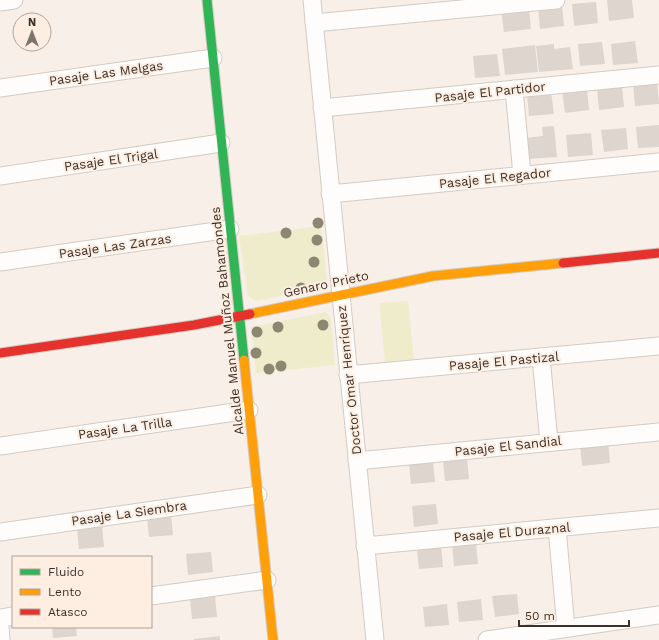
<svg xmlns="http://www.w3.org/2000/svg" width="659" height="640" font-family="'Work Sans',sans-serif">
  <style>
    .green { fill: #eeeccb }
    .building { fill: #ded5ce }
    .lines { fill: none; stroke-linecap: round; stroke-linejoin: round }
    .street-casing { stroke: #d3cbc4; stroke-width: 19 }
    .fast-casing { stroke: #d3cbc4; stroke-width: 11 }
    .slow-casing { stroke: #d3cbc4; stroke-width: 11 }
    .jam-casing { stroke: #d3cbc4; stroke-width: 11 }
    .street { stroke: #fefdfc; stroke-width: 17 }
    .fast { stroke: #30b455; stroke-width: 9 }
    .slow { stroke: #ff9f0a; stroke-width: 9 }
    .jam { stroke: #e5322d; stroke-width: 9 }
    .tree { fill: #8b8770 }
    .labels { text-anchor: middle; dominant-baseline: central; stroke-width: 4; stroke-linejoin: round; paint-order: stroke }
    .street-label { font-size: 13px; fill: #3b3129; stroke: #feeee2 }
  </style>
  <rect width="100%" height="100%" fill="#f8efe8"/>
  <!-- green -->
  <g class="green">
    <path d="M321 226 327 280 323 287 256 301 248 296 239 236Z"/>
    <path d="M408 301 414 359 385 362 379 303Z"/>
    <path d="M326 312 331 319 335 365 256 373 251 327Z"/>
  </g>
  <!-- building -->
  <g class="building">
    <path d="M607 0H632L634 18 609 21Z"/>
    <path d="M596 2 598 23 574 26 572 4Z"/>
    <path d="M562 5 564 26 540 29 538 7Z"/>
    <path d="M529 8 531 29 504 32 501 10Z"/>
    <path d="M635 41 638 63 613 65 611 44Z"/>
    <path d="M602 42 605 64 580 66 578 44Z"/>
    <path d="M554 44V49L570 47 573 69 539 72 536 46Z"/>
    <path d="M535 45 538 72 505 75 502 49Z"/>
    <path d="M497 54 500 76 475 78 473 56Z"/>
    <path d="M657 82 659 104 635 106 633 84Z"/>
    <path d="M622 86 624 107 599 110 597 88Z"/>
    <path d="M587 88 589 110 565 113 562 91Z"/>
    <path d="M551 92 554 114 529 116 527 95Z"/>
    <path d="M659 125V147L638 148 636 127Z"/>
    <path d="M554 126 557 157 528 159 526 138 543 136 542 127Z"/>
    <path d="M626 128 628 149 604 152 601 130Z"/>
    <path d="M591 133 593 155 568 157 566 135Z"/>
    <path d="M608 441 610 463 582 466 580 444Z"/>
    <path d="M467 458 469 479 445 481 443 461Z"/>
    <path d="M433 461 435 482 411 484 409 464Z"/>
    <path d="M436 504 438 524 414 527 412 506Z"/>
    <path d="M171 514 173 535 149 537 147 517Z"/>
    <path d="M102 526 104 547 79 549 77 528Z"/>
    <path d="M476 543 478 564 454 566 452 545Z"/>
    <path d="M441 546 443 567 419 569 417 549Z"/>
    <path d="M211 552 213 572 188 575 186 554Z"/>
    <path d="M517 594 519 614 495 617 492 596Z"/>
    <path d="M215 596 217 617 192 619 190 599Z"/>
    <path d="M481 599 483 620 459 622 457 602Z"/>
    <path d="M447 604 449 625 425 627 423 607Z"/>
    <path d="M52 627H76L77 636 53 638Z"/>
    <path d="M220 636V640H194V639Z"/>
  </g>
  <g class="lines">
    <defs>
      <g id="street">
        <path d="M312 0 375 640"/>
        <path d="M0 2 14 0"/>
        <path d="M314 23 556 0"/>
        <path d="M0 88 213 58"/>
        <path d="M514 89 522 175"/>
        <path d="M322 108 659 75"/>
        <path d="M0 176 221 143"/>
        <path d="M330 194 659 162"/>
        <path d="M0 262 230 229"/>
        <path d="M541 357 549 442"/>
        <path d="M348 375 659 346"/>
        <path d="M0 446 249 410"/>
        <path d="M357 461 659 432"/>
        <path d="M557 528 566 628"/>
        <path d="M0 532 258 495"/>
        <path d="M365 546 659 518"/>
        <path d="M151 596 267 580"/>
        <path d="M0 618 13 616"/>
        <path d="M0 626 1 640"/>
        <path d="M487 640 659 615"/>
      </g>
      <path id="fast" d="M207 0 244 360"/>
      <g id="slow">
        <path d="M250 314 433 276 563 263"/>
        <path d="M244 360 273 640"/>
      </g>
      <g id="jam">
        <path d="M563 263 659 253"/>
        <path d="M0 353 194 325 250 314"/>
      </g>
    </defs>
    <!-- street casing -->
    <use href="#street" class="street-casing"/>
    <!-- fast casing -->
    <use href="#fast" class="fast-casing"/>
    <!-- slow casing -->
    <use href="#slow" class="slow-casing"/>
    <!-- jam casing -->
    <use href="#jam" class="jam-casing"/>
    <!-- street -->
    <use href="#street" class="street"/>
    <!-- fast -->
    <use href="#fast" class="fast"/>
    <!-- slow -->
    <use href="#slow" class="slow"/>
    <!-- jam -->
    <use href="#jam" class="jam"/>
  </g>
  <!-- trees -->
  <g class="tree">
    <circle cx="318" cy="223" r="5.5"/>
    <circle cx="286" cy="233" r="5.5"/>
    <circle cx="317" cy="240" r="5.5"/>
    <circle cx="314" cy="262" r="5.5"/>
    <circle cx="301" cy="288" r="5.5"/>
    <circle cx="323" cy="325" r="5.5"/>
    <circle cx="278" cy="327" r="5.5"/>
    <circle cx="257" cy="332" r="5.5"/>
    <circle cx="256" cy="353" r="5.5"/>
    <circle cx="281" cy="366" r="5.5"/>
    <circle cx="269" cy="369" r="5.5"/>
  </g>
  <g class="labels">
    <!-- street labels -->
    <g class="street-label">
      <text transform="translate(106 73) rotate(-8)">Pasaje Las Melgas</text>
      <text transform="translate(490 92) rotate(-6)">Pasaje El Partidor</text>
      <text transform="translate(111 160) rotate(-8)">Pasaje El Trigal</text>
      <text transform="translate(495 178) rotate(-6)">Pasaje El Regador</text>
      <text transform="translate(115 246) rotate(-8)">Pasaje Las Zarzas</text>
      <text transform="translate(326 284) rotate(-12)">Genaro Prieto</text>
      <text transform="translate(227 321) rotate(-96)">Alcalde Manuel Muñoz Bahamondes</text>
      <text transform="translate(504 361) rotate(-5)">Pasaje El Pastizal</text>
      <text transform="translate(349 380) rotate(-96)">Doctor Omar Henríquez</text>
      <text transform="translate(125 428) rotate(-8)">Pasaje La Trilla</text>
      <text transform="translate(508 446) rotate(-6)">Pasaje El Sandial</text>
      <text transform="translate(129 513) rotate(-8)">Pasaje La Siembra</text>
      <text transform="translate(512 532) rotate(-5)">Pasaje El Duraznal</text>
    </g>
  </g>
  <!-- legend -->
  <rect x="12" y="556" width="140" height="72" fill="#feeee2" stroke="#b0a298"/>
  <rect x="20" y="569" width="20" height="6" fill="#30b455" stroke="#b0a298"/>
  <text x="48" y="576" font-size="12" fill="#3b3129">Fluido</text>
  <rect x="20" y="589" width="20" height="6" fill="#ff9f0a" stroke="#b0a298"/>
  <text x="48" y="596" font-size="12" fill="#3b3129">Lento</text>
  <rect x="20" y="609" width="20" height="6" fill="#e5322d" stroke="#b0a298"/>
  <text x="48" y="616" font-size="12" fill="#3b3129">Atasco</text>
  <!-- north arrow -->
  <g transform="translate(32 32)"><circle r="19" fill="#feeee2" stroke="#b0a298"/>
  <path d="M0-3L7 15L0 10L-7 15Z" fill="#7d746c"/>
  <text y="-6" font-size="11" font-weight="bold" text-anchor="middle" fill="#3b3129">N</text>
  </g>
  <!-- scale -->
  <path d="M519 620v6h110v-6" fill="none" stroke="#3b3129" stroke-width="2"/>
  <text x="525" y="620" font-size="12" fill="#3b3129" stroke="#feeee2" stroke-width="3" paint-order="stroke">50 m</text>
</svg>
